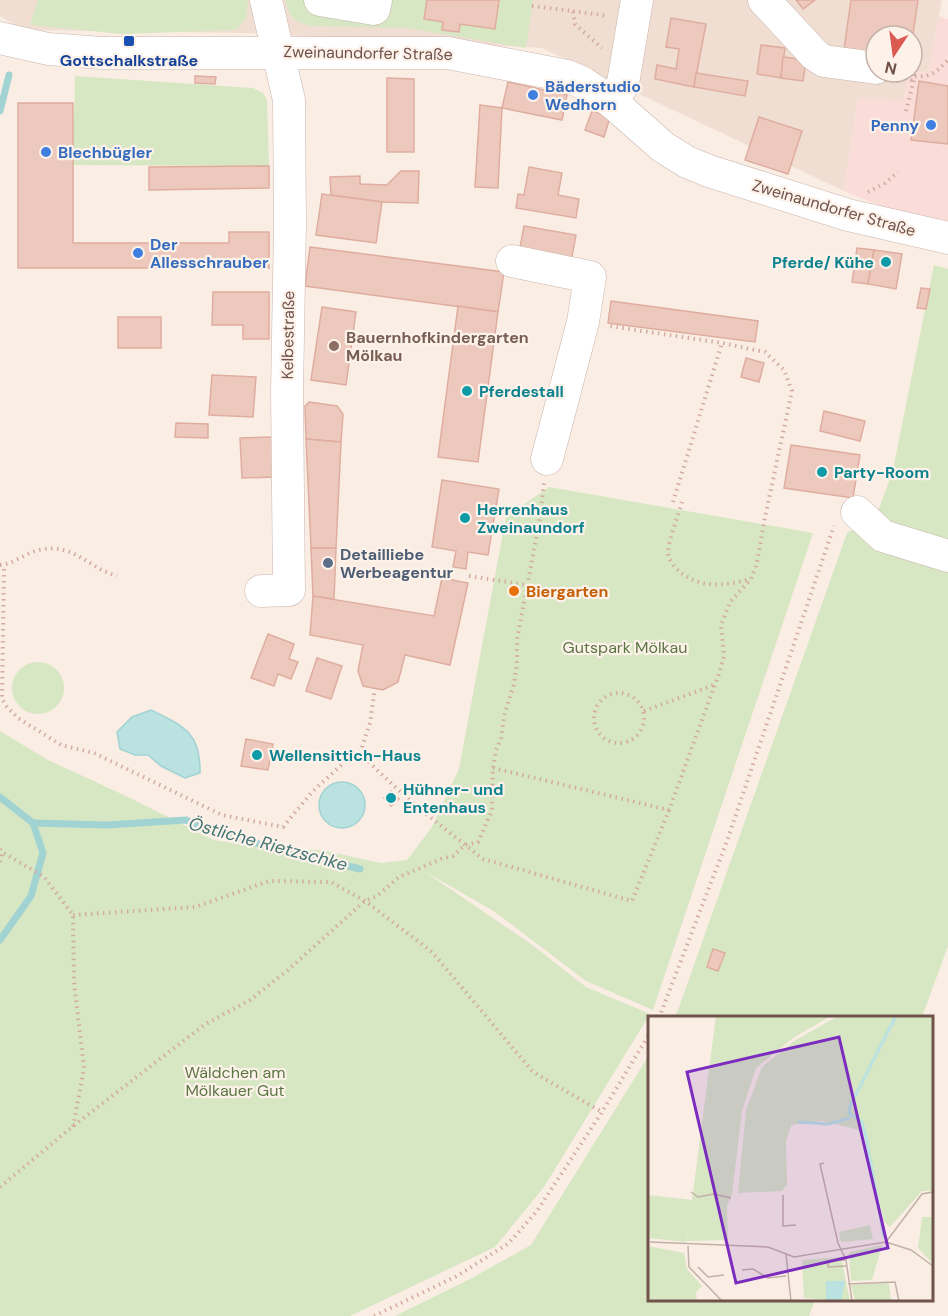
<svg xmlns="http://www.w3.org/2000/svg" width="948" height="1316" font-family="'DM Sans',sans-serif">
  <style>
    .residential { fill: #f1ded3 }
    .commercial { fill: #faddd8 }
    .green { fill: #d7e6c3 }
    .water { fill: #bae2e1; stroke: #a1d3d3; stroke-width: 1.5 }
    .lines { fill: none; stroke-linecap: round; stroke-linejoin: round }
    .stream { stroke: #a1d3d3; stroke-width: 7 }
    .building { fill: #edc9bd; stroke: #dfad9f; stroke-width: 1.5 }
    .minor-casing { stroke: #cab4ab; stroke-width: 33 }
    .path { stroke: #d2aca1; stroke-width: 4; stroke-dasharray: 1.5 4.5; stroke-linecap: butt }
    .minor { stroke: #fff; stroke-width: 32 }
    .transit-dot { fill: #1a4fb4; stroke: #fdf2e9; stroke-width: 2 }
    .shop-dot { fill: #3f7fe0; stroke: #fdf2e9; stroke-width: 2 }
    .culture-dot { fill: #0f9aa8; stroke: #fdf2e9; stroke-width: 2 }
    .education-dot { fill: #8d6e63; stroke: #fdf2e9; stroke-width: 2 }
    .service-dot { fill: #5c6f8a; stroke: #fdf2e9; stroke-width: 2 }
    .food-dot { fill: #e8710a; stroke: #fdf2e9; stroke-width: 2 }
    .labels { text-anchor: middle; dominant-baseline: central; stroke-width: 4.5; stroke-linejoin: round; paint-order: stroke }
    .street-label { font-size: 16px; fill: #70534b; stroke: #fdf2e9 }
    .transit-label { font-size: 16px; font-weight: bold; fill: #164399; stroke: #fdf2e9 }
    .shop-label { font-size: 16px; font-weight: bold; fill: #366cbe; stroke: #fdf2e9; text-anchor: start }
    .culture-label { font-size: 16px; font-weight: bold; fill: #0d838f; stroke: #fdf2e9; text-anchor: start }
    .education-label { font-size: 16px; font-weight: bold; fill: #785e54; stroke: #fdf2e9; text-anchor: start }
    .service-label { font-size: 16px; font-weight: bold; fill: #4e5e75; stroke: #fdf2e9; text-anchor: start }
    .food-label { font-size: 16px; font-weight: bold; fill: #c56008; stroke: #fdf2e9; text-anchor: start }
    .park-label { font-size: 16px; fill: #5b7644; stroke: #fdf2e9 }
    .water-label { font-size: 18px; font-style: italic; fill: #417575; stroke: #fdf2e9 }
    .inset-river { fill: none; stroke: #bae2e1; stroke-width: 3 }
    .inset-road { fill: none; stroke: #c3b0a7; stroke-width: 1.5 }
    .view { fill: #7b2cbf; fill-opacity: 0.15; stroke: #7b2cbf; stroke-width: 3 }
    .inset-edge { fill: none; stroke: #70534b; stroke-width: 3 }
  </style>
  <rect width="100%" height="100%" fill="#faeee4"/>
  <!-- residential -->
  <path class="residential" d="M0 0H942L928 73 912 70V36H876V72H909L903 101 858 98 844 191 542 48 245 33 23 30 0 16Z"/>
  <!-- commercial -->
  <path class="commercial" d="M939 16 948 19V221L897 213 844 191 858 97 903 101 909 72H912V70L928 73Z"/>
  <!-- green -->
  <g class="green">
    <path d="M38 0H248L246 19 236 30 122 34 30 25Z"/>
    <path d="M285 0H533L526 48 407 28 311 26C293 21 290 18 285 0Z"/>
    <path d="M75 76 253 88 263 93 267 100 269 166 73 165Z"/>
    <path d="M934 265 948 269V946L922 1017 673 1018 678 1010 847 533 877 514 893 470Z"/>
    <path d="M549 487 813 533 653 1010 586 981 495 912 424 871 531 944 586 987 650 1014 544 1187 495 1247 350 1316H0V731L48 760 126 796 214 840 273 849 321 850 381 863 407 860 432 827 459 769 506 517Z"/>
    <circle cx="38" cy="688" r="26"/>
    <path d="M649 1055 650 1300H815L809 1316H395L470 1279 531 1245Z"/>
  </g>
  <!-- water -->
  <g class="water">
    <path d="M151 710C184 726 201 733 200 773L185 778 161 766 148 755H135L120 749 117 732 132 717Z"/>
    <circle cx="342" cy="805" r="23"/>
  </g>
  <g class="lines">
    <!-- stream -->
    <g class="stream">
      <path d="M0 111 9 75"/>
      <path d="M0 797 33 823 43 853 31 896 0 940"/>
      <path d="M33 823 106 825 186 820 219 834 360 869"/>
    </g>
  </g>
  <!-- building -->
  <g class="building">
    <path d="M427 0H499L495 29 460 24 459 32 442 30 443 22 424 19Z"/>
    <path d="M796 0H815L803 9Z"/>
    <path d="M851 0H918L912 41V36H876V54L844 49Z"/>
    <path d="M671 18 706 24 694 87 655 79 657 65 676 69 679 49 666 47Z"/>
    <path d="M761 45 785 48 781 78 757 74Z"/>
    <path d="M783 57 806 60 803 81 781 78Z"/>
    <path d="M696 73 748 81 745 96 694 87Z"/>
    <path d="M195 76 216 77 215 84 195 83Z"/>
    <path d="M387 78 414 79V152H387Z"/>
    <path d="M919 81 948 86V144L911 140Z"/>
    <path d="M508 82 567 95 562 120 502 108Z"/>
    <path d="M18 103H73V243H229V232H269V268H18Z"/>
    <path d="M480 105 502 108 498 188 475 187Z"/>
    <path d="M592 111 610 117 604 137 585 130Z"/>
    <path d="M759 117 802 131 788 174 745 160Z"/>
    <path d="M269 166V188L149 190V167Z"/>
    <path d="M529 167 562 173 558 195 579 199 576 218 516 208 518 194 524 195Z"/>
    <path d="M401 171H419L418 203 382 202 331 195 330 177 360 176V184L387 185Z"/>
    <path d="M322 194 382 202 376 243 316 235Z"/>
    <path d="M524 226 576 235 570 267 518 258Z"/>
    <path d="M310 247 504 272 498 312 305 286Z"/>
    <path d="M857 248 874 250 868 284 852 282Z"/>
    <path d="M874 250 902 254 896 289 868 284Z"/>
    <path d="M921 288 930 289 926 309 917 308Z"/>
    <path d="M213 292H269V339H243V325H212Z"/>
    <path d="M611 301 758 321 755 342 608 323Z"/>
    <path d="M458 306 498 312 478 462 438 457Z"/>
    <path d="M322 307 356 312 346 385 311 380Z"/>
    <rect x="118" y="317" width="43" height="31"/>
    <path d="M746 358 764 363 759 382 741 377Z"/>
    <path d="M212 375 256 377 253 417 209 415Z"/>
    <path d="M309 402 337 406 343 414 341 442 306 439 305 406Z"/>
    <path d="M824 411 865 421 860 441 820 431Z"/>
    <path d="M176 423 208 424V438L175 437Z"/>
    <path d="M273 437 275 477 242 478 240 438Z"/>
    <path d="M306 439 341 442 336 548H311Z"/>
    <path d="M791 445 860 455 853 498 784 488Z"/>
    <path d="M442 480 499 489 488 555 468 552 466 569 453 567 456 551 432 547Z"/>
    <path d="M311 548H336L334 599 313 596Z"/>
    <path d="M442 578 468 583 450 665 405 655 398 682 383 690 363 686 358 671 363 645 310 635 313 596 434 616Z"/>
    <path d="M268 634 294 644 289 659 298 662 291 679 278 674 274 686 251 678Z"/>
    <path d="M317 658 342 666 331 699 306 691Z"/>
    <path d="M246 739 273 744 268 770 241 766Z"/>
    <path d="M391 791 399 799 391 806 384 798Z"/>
    <path d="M713 949 725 953 718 971 707 967Z"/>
  </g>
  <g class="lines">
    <defs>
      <g id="minor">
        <path d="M320 0 374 9 376 0"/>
        <path d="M764 0 815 55 824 61 876 68"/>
        <path d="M0 38 48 49 102 53H448L567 76 583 83 613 103 663 147 687 162 709 171 848 215 948 238"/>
        <path d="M613 103 623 83 637 0"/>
        <path d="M512 261 590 277 583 322 547 459"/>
        <path d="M857 512 883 536 948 556"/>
        <path d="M261 591 289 590 287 392 290 224 289 100 266 0"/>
      </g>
    </defs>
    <!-- minor casing -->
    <use href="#minor" class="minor-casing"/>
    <!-- path -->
    <g class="path">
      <path d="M532 6 573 11 575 24 602 48"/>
      <path d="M573 11 608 16"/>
      <path d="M900 74 913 81"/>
      <path d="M906 111 915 76C931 78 937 71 948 60"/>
      <path d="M868 192 885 183 898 172"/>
      <path d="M673 502 722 343"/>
      <path d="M682 502C678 517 669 538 668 552 668 559 674 567 679 571 700 589 726 586 750 579"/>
      <path d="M0 565C14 564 25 553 39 550 73 542 88 568 117 576"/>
      <path d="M4 569 2 699 7 707 18 718 61 745 94 753 222 815 283 827 312 792 348 759 360 753 379 772 415 805 483 859 632 901 669 810"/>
      <path d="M469 576 527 585"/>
      <circle cx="619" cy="718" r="25"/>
      <path d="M644 711 714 685"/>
      <path d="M360 753 370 723 375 688"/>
      <path d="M493 768 669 810 720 671 724 656 721 625 730 602 751 579 757 563 765 517 792 391 784 370 765 352 722 343 609 326"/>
      <path d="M0 849 2 852 44 877 73 915 74 982 84 1068 73 1127"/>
      <path d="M0 862 2 852"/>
      <path d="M73 915 195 907 269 881 331 882 365 901 432 952 533 1072 602 1112"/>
      <path d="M659 1018 727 841 834 526"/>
      <path d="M0 1187 72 1127 204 1025 250 1000 288 970 365 901 377 896 399 877 441 859 453 856 465 845 478 842 492 810 493 768 496 750 501 739 504 716 514 684 517 663V639L540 518 544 483"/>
      <path d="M374 1316 457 1276 509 1243 537 1211 602 1112 650 1033"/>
    </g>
    <!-- minor -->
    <use href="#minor" class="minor"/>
  </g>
  <!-- markers -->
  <rect class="transit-dot" x="123" y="35" width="12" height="12" rx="3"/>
  <g class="shop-dot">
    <circle cx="533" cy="95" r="6"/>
    <circle cx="931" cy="125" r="6"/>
    <circle cx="46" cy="152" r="6"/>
    <circle cx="138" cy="253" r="6"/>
  </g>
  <g class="culture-dot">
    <circle cx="886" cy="262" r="6"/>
    <circle cx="467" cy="391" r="6"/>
    <circle cx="822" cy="472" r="6"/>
    <circle cx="465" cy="518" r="6"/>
    <circle cx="257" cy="755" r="6"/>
    <circle cx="391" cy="798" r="6"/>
  </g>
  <circle class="education-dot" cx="334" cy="346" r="6"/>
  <circle class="service-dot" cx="328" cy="563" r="6"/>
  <circle class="food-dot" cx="514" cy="591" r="6"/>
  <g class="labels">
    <!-- street labels -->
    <g class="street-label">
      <text transform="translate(368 53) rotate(1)">Zweinaundorfer Straße</text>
      <text transform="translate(834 208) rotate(16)">Zweinaundorfer Straße</text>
      <text transform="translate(288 335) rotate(-89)">Kelbestraße</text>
    </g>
    <!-- transit labels -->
    <g class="transit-label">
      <text x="129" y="60">Gottschalkstraße</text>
    </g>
    <!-- shop labels -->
    <g class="shop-label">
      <text x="545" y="86">Bäderstudio<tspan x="545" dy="18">Wedhorn</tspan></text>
      <text x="919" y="125" text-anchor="end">Penny</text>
      <text x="58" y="152">Blechbügler</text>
      <text x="150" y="244">Der<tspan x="150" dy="18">Allesschrauber</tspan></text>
    </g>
    <!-- culture labels -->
    <g class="culture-label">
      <text x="874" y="262" text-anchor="end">Pferde/ Kühe</text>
      <text x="479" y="391">Pferdestall</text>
      <text x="834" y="472">Party-Room</text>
      <text x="477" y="509">Herrenhaus<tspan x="477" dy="18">Zweinaundorf</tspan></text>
      <text x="269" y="755">Wellensittich-Haus</text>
      <text x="403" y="789">Hühner- und<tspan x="403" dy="18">Entenhaus</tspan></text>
    </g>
    <!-- education labels -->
    <g class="education-label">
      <text x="346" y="337">Bauernhofkindergarten<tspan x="346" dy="18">Mölkau</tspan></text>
    </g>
    <!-- service labels -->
    <g class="service-label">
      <text x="340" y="554">Detailliebe<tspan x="340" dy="18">Werbeagentur</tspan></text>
    </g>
    <!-- food labels -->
    <g class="food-label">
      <text x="526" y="591">Biergarten</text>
    </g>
    <!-- park labels -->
    <g class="park-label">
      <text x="625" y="647">Gutspark Mölkau</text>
      <text x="235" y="1072">Wäldchen am<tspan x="235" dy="18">Mölkauer Gut</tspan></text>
    </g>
    <!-- water labels -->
    <g class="water-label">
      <text transform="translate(268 844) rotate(15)">Östliche Rietzschke</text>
    </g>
  </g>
  <!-- overview -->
  <g transform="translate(648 1016)">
    <rect width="285" height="285" fill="#faeee4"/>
    <path d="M68 0H183L145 22 108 52 94 95 84 178 79 190 80 224 39 225 40 215 38 226 0 222V179L44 184ZM190 0H285V175H274L242 211 236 206 216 116 204 112 174 105 143 109 138 126 139 168 134 175 90 177 98 94 114 51 146 25ZM274 201H285V248L270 232ZM222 209 225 223 193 226 191 216ZM234 229 224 264 203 265 201 236ZM0 230 36 237 39 253 54 270 48 276 49 285H0ZM193 241 202 285 156 282 154 244ZM241 267 243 285H207L203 269Z" fill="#d7e6c3"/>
    <path d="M178 265H197L193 285H178Z" fill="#bae2e1"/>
    <path class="inset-river" d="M150 106 180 108 202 102M236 221 218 121 214 106 201 97 202 90 248 0"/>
    <path class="inset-road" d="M176 147 172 148 190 227 198 244 204 285M43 176 50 181 66 178 83 182M135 179V210L148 209M2 226 120 231 146 241 238 226 263 234 285 250M238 226 274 178 285 176M40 230 41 251 74 285M138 238 143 285M198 244 180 245V251L198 250M50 251 60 261 76 259M94 254 105 253 120 262 138 260M200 268 247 266 251 285"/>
    <path class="view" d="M191 21 240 232 88 267 39 56Z"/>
    <rect width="285" height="285" class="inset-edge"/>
  </g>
  <!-- north arrow -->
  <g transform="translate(894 54) rotate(193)"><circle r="28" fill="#fdf2e9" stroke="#c5b2aa" stroke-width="1.5"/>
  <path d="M0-4.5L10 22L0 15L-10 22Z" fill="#db5a52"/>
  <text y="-9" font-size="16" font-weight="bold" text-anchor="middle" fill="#70534b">N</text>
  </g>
</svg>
